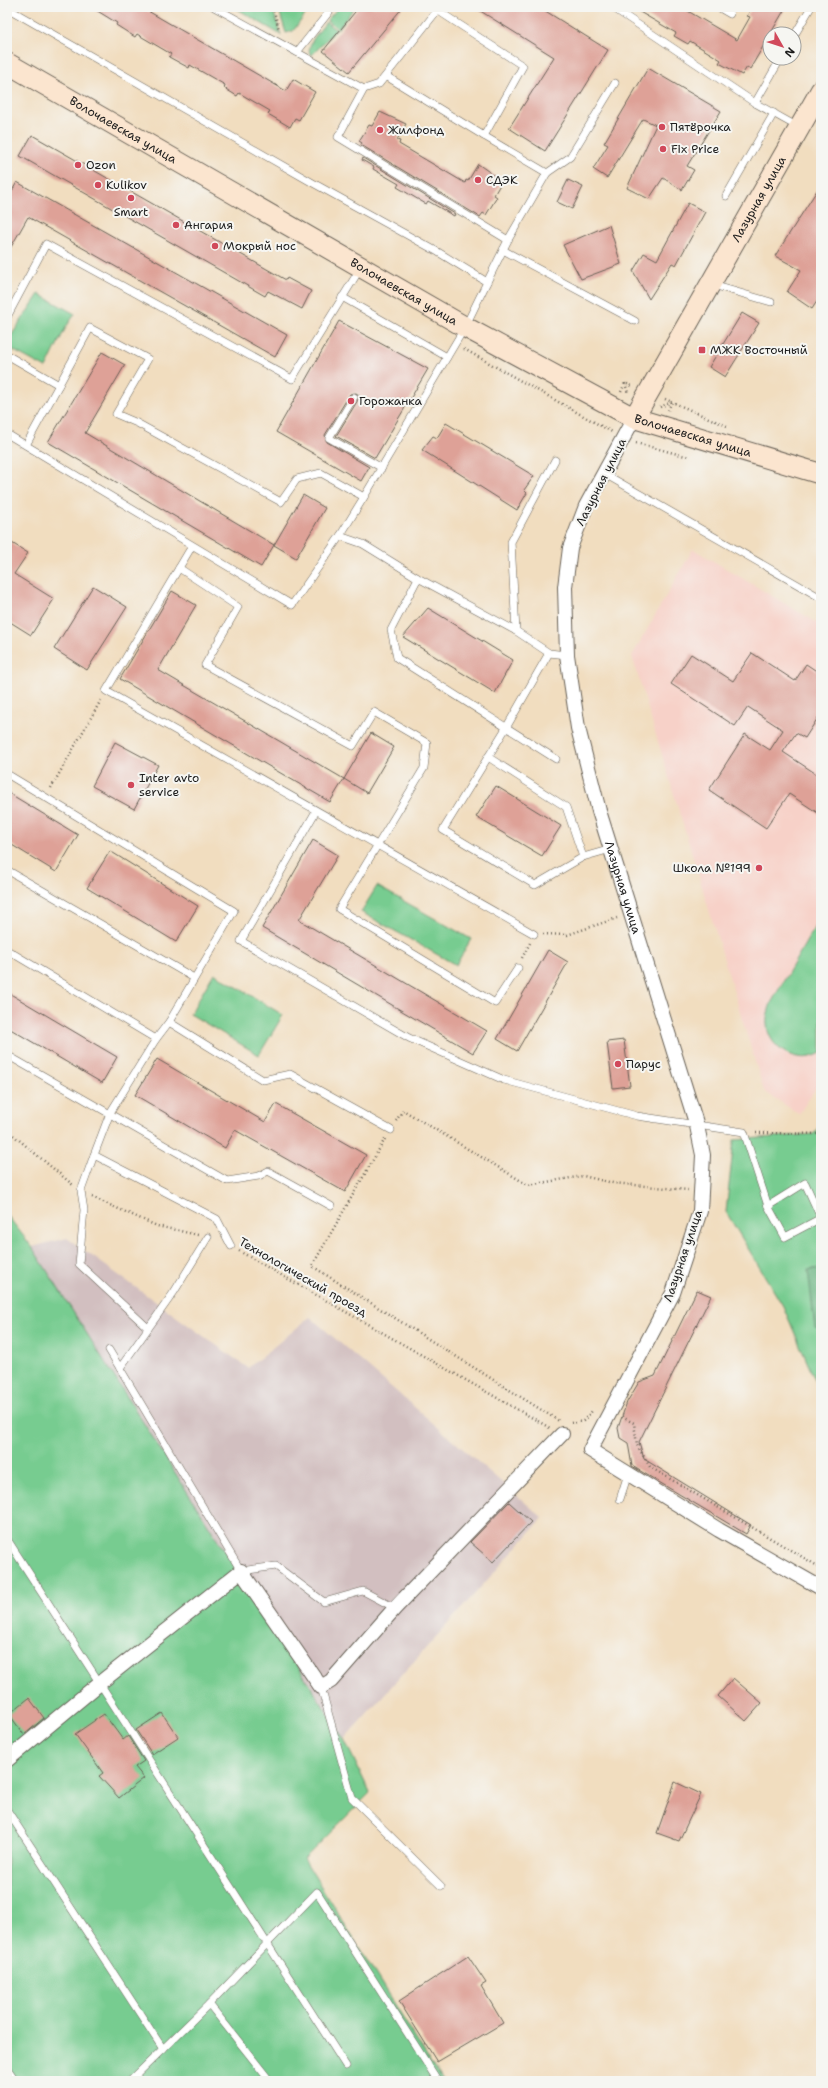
<svg xmlns="http://www.w3.org/2000/svg" width="828" height="2088" font-family="'Shantell Sans',sans-serif">
  <style>
    .built { fill: #f7d1c8 }
    .industrial { fill: #d2bfc0 }
    .green { fill: #77cc90; stroke: #4a7456 }
    .forest { fill: #61b07a; stroke: #3e664b }
    .building { fill: #dea197 }
    .lines { fill: none; stroke-linecap: round; stroke-linejoin: round }
    .lane-casing { stroke: #676055; stroke-width: 8 }
    .street-casing { stroke: #676055; stroke-width: 16 }
    .secondary-casing { stroke: #676055; stroke-width: 22 }
    .path { stroke: #676055; stroke-width: 2.5; stroke-dasharray: 1 3; stroke-linecap: butt }
    .lane { stroke: #fff; stroke-width: 7 }
    .street { stroke: #fff; stroke-width: 14 }
    .secondary { stroke: #fbe5cf; stroke-width: 20 }
    .poi-dot { fill: #d1495b; stroke: #f6f6f2; stroke-width: 1.5 }
    .labels { text-anchor: middle; dominant-baseline: central; stroke-width: 4; stroke-linejoin: round; paint-order: stroke }
    .poi-label { font-size: 12px; fill: #1c1c1c; stroke: #f6f6f2; text-anchor: start }
    .street-label { font-size: 12px; fill: #1c1c1c; stroke: #f6f6f2 }
  </style>
  <rect width="100%" height="100%" fill="#f6f6f2"/>
  <filter id="ink" filterUnits="userSpaceOnUse"><feTurbulence type="fractalNoise" baseFrequency=".025" numOctaves="2"/><feDisplacementMap in="SourceGraphic" scale="8" xChannelSelector="R" yChannelSelector="G"/><feConvolveMatrix kernelMatrix="1 2 1 2 8 2 1 2 1" color-interpolation-filters="sRGB"/></filter>
  <filter id="wash" filterUnits="userSpaceOnUse"><feTurbulence type="fractalNoise" baseFrequency=".012" numOctaves="4" result="noise"/><feDisplacementMap in="SourceGraphic" scale="16" xChannelSelector="R" yChannelSelector="G"/><feGaussianBlur stdDeviation="0.9" result="paint"/><feColorMatrix in="noise" values="0 0 0 0 0 0 0 0 0 0 0 0 0 0 0 0 0 1.4 0 .05"/><feComposite in="paint" operator="in"/></filter>
  <g filter="url(#wash)">
    <rect width="100%" height="100%" fill="#f1ddbf"/>
    <!-- built -->
    <path class="built" d="M693 549 821 625V1080L799 1114 764 1091 632 656Z"/>
    <!-- industrial -->
    <path class="industrial" d="M67 1238 248 1368 310 1317 543 1518 344 1739 32 1247Z"/>
    <!-- green -->
    <g class="green">
      <path d="M234 7H272L281 35Z"/>
      <path d="M278 7H311L293 31 286 33Z"/>
      <path d="M339 7H355L338 29 327 20Z"/>
      <path d="M326 22 336 30 311 56C304 46 320 31 326 22Z"/>
      <path d="M39 294 75 314 66 327 46 368 7 347V342Z"/>
      <path d="M377 886 471 939 456 965 361 912Z"/>
      <path d="M821 916V1053C799 1066 769 1050 767 1025 766 1017 769 1010 771 1003Z"/>
      <path d="M214 973 283 1015 259 1055 190 1014Z"/>
      <path d="M821 1123V1268L809 1270 815 1328 821 1329V1394L783 1306 726 1212 734 1140 814 1134Z"/>
      <path d="M7 1215 32 1247 344 1739 370 1793 304 1859 442 2081H7Z"/>
    </g>
    <!-- forest -->
    <path class="forest" d="M821 1268V1329L815 1328 808 1270Z"/>
    <g id="blocks">
      <!-- building -->
      <g class="building">
        <path d="M91 7H141L286 91 293 79 315 92 299 120 295 118 290 127 268 114 270 111 239 93 237 96 224 88 225 85 190 65 189 68 169 57 171 54 137 34 135 37 116 25 117 23Z"/>
        <path d="M359 7H403L349 72 323 51Z"/>
        <path d="M474 7H539L608 50 545 151 509 128 554 57Z"/>
        <path d="M631 7H681L737 40 750 17 747 16 752 7H786L750 69 747 67 742 75 719 63 721 60 690 41 688 44 674 36 676 33Z"/>
        <path d="M648 68 721 111 687 166 694 170 682 190 663 178 649 199 627 188 656 125 643 119 607 178 593 169 608 145 604 143Z"/>
        <path d="M380 112 406 124 397 140 400 141 399 144 465 183 466 180 468 181 478 164 502 181 494 195 497 197 486 215 483 213 480 217 361 145 362 143 359 141 369 125 372 126Z"/>
        <path d="M32 135 286 280 287 278 311 291 302 309 268 291 265 296 20 156Z"/>
        <path d="M363 158 455 214 454 216 428 201 426 204 397 187 399 184 373 169 374 167 362 160Z"/>
        <path d="M568 180 583 187 572 209 557 202Z"/>
        <path d="M17 182 287 335 275 357 28 217 7 254V200Z"/>
        <path d="M821 184V295L812 309 787 292 801 270 775 256Z"/>
        <path d="M688 203 705 212 676 265 672 263 649 299 633 271 644 253 657 260Z"/>
        <path d="M609 225 621 264 581 279 563 245Z"/>
        <path d="M742 313 759 323 725 377 709 367Z"/>
        <path d="M339 321 428 369 375 458 336 436 358 400 359 395 356 393 350 394 325 435 327 442 369 467 361 481 276 432Z"/>
        <path d="M102 352 125 365 85 433 274 545 261 567 48 442Z"/>
        <path d="M446 423 534 476 524 490 527 493 517 510 422 450 433 436 437 438Z"/>
        <path d="M303 495 325 508 296 558 274 545Z"/>
        <path d="M7 540 28 553 14 574 54 599 31 635 7 620Z"/>
        <path d="M93 586 127 607 87 670 54 649Z"/>
        <path d="M172 591 196 605 158 670 344 779 330 802 120 679Z"/>
        <path d="M428 608 513 660 495 693 403 637Z"/>
        <path d="M752 653 795 681 806 664 821 674V713L805 738 796 733 783 752 821 777V815L789 794 766 828 709 790 745 734 770 750 783 730 748 707 735 726 671 684 691 654 733 681Z"/>
        <path d="M371 733 394 747 367 793 344 779Z"/>
        <path d="M115 742 158 765 134 809 92 786Z"/>
        <path d="M496 786 561 826 542 856 476 817Z"/>
        <path d="M7 792 78 835 56 872 7 842Z"/>
        <path d="M313 840 338 855 299 920 487 1031 473 1053 262 928Z"/>
        <path d="M110 851 198 906 176 942 87 888Z"/>
        <path d="M548 950 568 962 517 1051 497 1039Z"/>
        <path d="M7 992 117 1057 102 1083 7 1027Z"/>
        <path d="M624 1040 630 1086 613 1088 607 1042Z"/>
        <path d="M157 1059 265 1122 276 1104 366 1155 345 1192 235 1130 225 1148 135 1095Z"/>
        <path d="M697 1290 711 1296 639 1442 644 1459 751 1525 746 1534 632 1466 628 1443 620 1438 618 1428 627 1402 639 1382 655 1376Z"/>
        <path d="M509 1502 531 1522 493 1562 470 1542Z"/>
        <path d="M733 1678 762 1703 746 1721 718 1696Z"/>
        <path d="M29 1698 44 1718 24 1735 9 1714Z"/>
        <path d="M162 1713 178 1737 152 1754 136 1730Z"/>
        <path d="M104 1714 123 1740 128 1736 144 1761 135 1767 144 1778 119 1798 99 1776 103 1773 75 1734Z"/>
        <path d="M675 1782 701 1794 679 1841 657 1833Z"/>
        <path d="M468 1956 486 1983 481 1986 503 2023 437 2062 399 2001Z"/>
      </g>
    </g>
  </g>
  <g filter="url(#ink)">
    <use href="#blocks" fill-opacity="0" stroke="#676055" stroke-width="1"/>
    <g class="lines">
      <defs>
        <g id="lane">
          <path d="M214 7 364 89"/>
          <path d="M440 7 379 84 364 89 338 137 508 240"/>
          <path d="M612 7 755 103 798 127"/>
          <path d="M718 7 730 14"/>
          <path d="M7 8 313 183 438 252 487 282 465 327 364 497 340 536 292 605 7 434"/>
          <path d="M437 10 523 66 484 136 547 173 508 240 487 282"/>
          <path d="M794 36 811 7"/>
          <path d="M297 52 333 7"/>
          <path d="M386 76 484 136"/>
          <path d="M755 103 781 58"/>
          <path d="M547 173 570 157 615 83"/>
          <path d="M726 196 774 113"/>
          <path d="M503 250 635 321"/>
          <path d="M713 285 771 302"/>
          <path d="M342 297 447 357"/>
          <path d="M7 317 46 244 292 379 360 269"/>
          <path d="M7 355 59 385"/>
          <path d="M354 397 329 438 382 468"/>
          <path d="M26 445 90 328 148 359 116 414 137 423 281 502 297 479 321 473 364 497"/>
          <path d="M603 473 821 598"/>
          <path d="M340 536 363 544 418 578 516 631 549 653 567 655"/>
          <path d="M192 546 106 691 534 934"/>
          <path d="M179 568 238 607 205 665 353 746 374 712 427 743 424 768 339 909 495 1003 518 968"/>
          <path d="M418 578 391 630 397 658 556 759"/>
          <path d="M516 631 511 542 555 460"/>
          <path d="M549 653 506 728 443 830 535 885 583 857 611 849"/>
          <path d="M488 757 566 807 583 857"/>
          <path d="M7 774 234 911 169 1022 156 1039 110 1113 94 1155 81 1191 84 1210 79 1264 148 1328"/>
          <path d="M316 811 241 941 409 1038 504 1080 637 1116 744 1132 768 1206 785 1237 821 1218"/>
          <path d="M7 870 194 978"/>
          <path d="M7 950 156 1039"/>
          <path d="M169 1022 263 1080 290 1074 391 1130"/>
          <path d="M7 1055 227 1181 259 1176 268 1171 331 1206"/>
          <path d="M94 1155 217 1219 231 1246"/>
          <path d="M768 1206 805 1183 821 1218"/>
          <path d="M109 1350 241 1571 276 1566 324 1602 363 1591 395 1608"/>
          <path d="M120 1368 174 1292 208 1237"/>
          <path d="M620 1499 628 1474"/>
          <path d="M7 1539 346 2066"/>
          <path d="M321 1687 352 1798 441 1886"/>
          <path d="M7 1810 163 2049"/>
          <path d="M209 2004 270 2081"/>
          <path d="M7 2068 16 2081"/>
          <path d="M130 2081 209 2004 317 1892 438 2081"/>
        </g>
        <g id="street">
          <path id="s1" d="M634 418 586 506 570 548 565 587 567 655 578 728 599 811 697 1126 703 1155 700 1211 673 1293 590 1450 719 1530 821 1588"/>
          <path d="M7 1760 101 1682 241 1571 321 1687 331 1681 395 1608 562 1434"/>
        </g>
        <g id="secondary">
          <path id="s2" d="M7 63 465 327 634 418 821 474"/>
          <path id="s3" d="M634 418 821 90"/>
        </g>
      </defs>
      <!-- lane casing -->
      <use href="#lane" class="lane-casing"/>
      <!-- street casing -->
      <use href="#street" class="street-casing"/>
      <!-- secondary casing -->
      <use href="#secondary" class="secondary-casing"/>
      <!-- path -->
      <g class="path">
        <path d="M273 7 279 30"/>
        <path d="M464 349 612 432"/>
        <path d="M625 383 628 393"/>
        <path d="M621 392 625 383 632 386"/>
        <path d="M665 399 672 402 668 410"/>
        <path d="M660 407 672 402 727 426"/>
        <path d="M636 443 689 457"/>
        <path d="M51 788 101 700"/>
        <path d="M543 934 567 935 617 918"/>
        <path d="M522 958 530 943"/>
        <path d="M396 1121 403 1110 528 1185 583 1176 613 1183 688 1190"/>
        <path d="M7 1130 73 1185"/>
        <path d="M756 1133 821 1134"/>
        <path d="M385 1139 312 1266 559 1421"/>
        <path d="M92 1197 157 1226 198 1235"/>
        <path d="M239 1251 550 1428"/>
        <path d="M622 1417 634 1423 637 1445 650 1467 821 1568"/>
        <path d="M571 1423 583 1421 593 1410"/>
      </g>
      <!-- lane -->
      <use href="#lane" class="lane"/>
      <!-- street -->
      <use href="#street" class="street"/>
      <!-- secondary -->
      <use href="#secondary" class="secondary"/>
    </g>
  </g>
  <!-- markers -->
  <g class="poi-dot">
    <circle cx="662" cy="127" r="4"/>
    <circle cx="380" cy="130" r="4"/>
    <circle cx="663" cy="149" r="4"/>
    <circle cx="78" cy="165" r="4"/>
    <circle cx="478" cy="180" r="4"/>
    <circle cx="98" cy="185" r="4"/>
    <circle cx="131" cy="198" r="4"/>
    <circle cx="176" cy="225" r="4"/>
    <circle cx="215" cy="246" r="4"/>
    <rect x="698" y="346" width="8" height="8" rx="2"/>
    <circle cx="351" cy="401" r="4"/>
    <circle cx="131" cy="785" r="4"/>
    <circle cx="759" cy="868" r="4"/>
    <circle cx="618" cy="1064" r="4"/>
  </g>
  <g class="labels">
    <!-- poi labels -->
    <g class="poi-label">
      <text x="670" y="127">Пятёрочка</text>
      <text x="388" y="130">Жилфонд</text>
      <text x="671" y="149">Fix Price</text>
      <text x="86" y="165">Ozon</text>
      <text x="486" y="180">СДЭК</text>
      <text x="106" y="185">Kulikov</text>
      <text x="131" y="212" text-anchor="middle">Smart</text>
      <text x="184" y="225">Ангария</text>
      <text x="223" y="246">Мокрый нос</text>
      <text x="710" y="350">МЖК Восточный</text>
      <text x="359" y="401">Горожанка</text>
      <text x="139" y="778">Inter avto<tspan x="139" dy="14">service</tspan></text>
      <text x="751" y="868" text-anchor="end">Школа №199</text>
      <text x="626" y="1064">Парус</text>
    </g>
    <!-- street labels -->
    <g class="street-label">
      <text stroke="none"><textPath href="#s2" startOffset="134">Волочаевская улица</textPath></text>
      <text stroke="none"><textPath href="#s3" startOffset="252">Лазурная улица</textPath></text>
      <text stroke="none"><textPath href="#s2" startOffset="458">Волочаевская улица</textPath></text>
      <text stroke="none"><textPath href="#s2" startOffset="782">Волочаевская улица</textPath></text>
      <text transform="translate(601 482) rotate(-63)">Лазурная улица</text>
      <text stroke="none"><textPath href="#s1" startOffset="492">Лазурная улица</textPath></text>
      <text transform="translate(683 1256) rotate(-71)">Лазурная улица</text>
      <text transform="translate(303 1277) rotate(30)">Технологический проезд</text>
    </g>
  </g>
  <!-- margin -->
  <rect width="828" height="2088" fill="none" stroke="#f6f6f2" stroke-width="24"/>
  <!-- north arrow -->
  <g transform="translate(782 46) rotate(129)"><circle r="19" fill="#f6f6f2" stroke="#9f9f9c"/>
  <path d="M0-3L7 15L0 10L-7 15Z" fill="#d1495b"/>
  <text y="-6" font-size="11" font-weight="bold" text-anchor="middle" fill="#1c1c1c">N</text>
  </g>
</svg>
